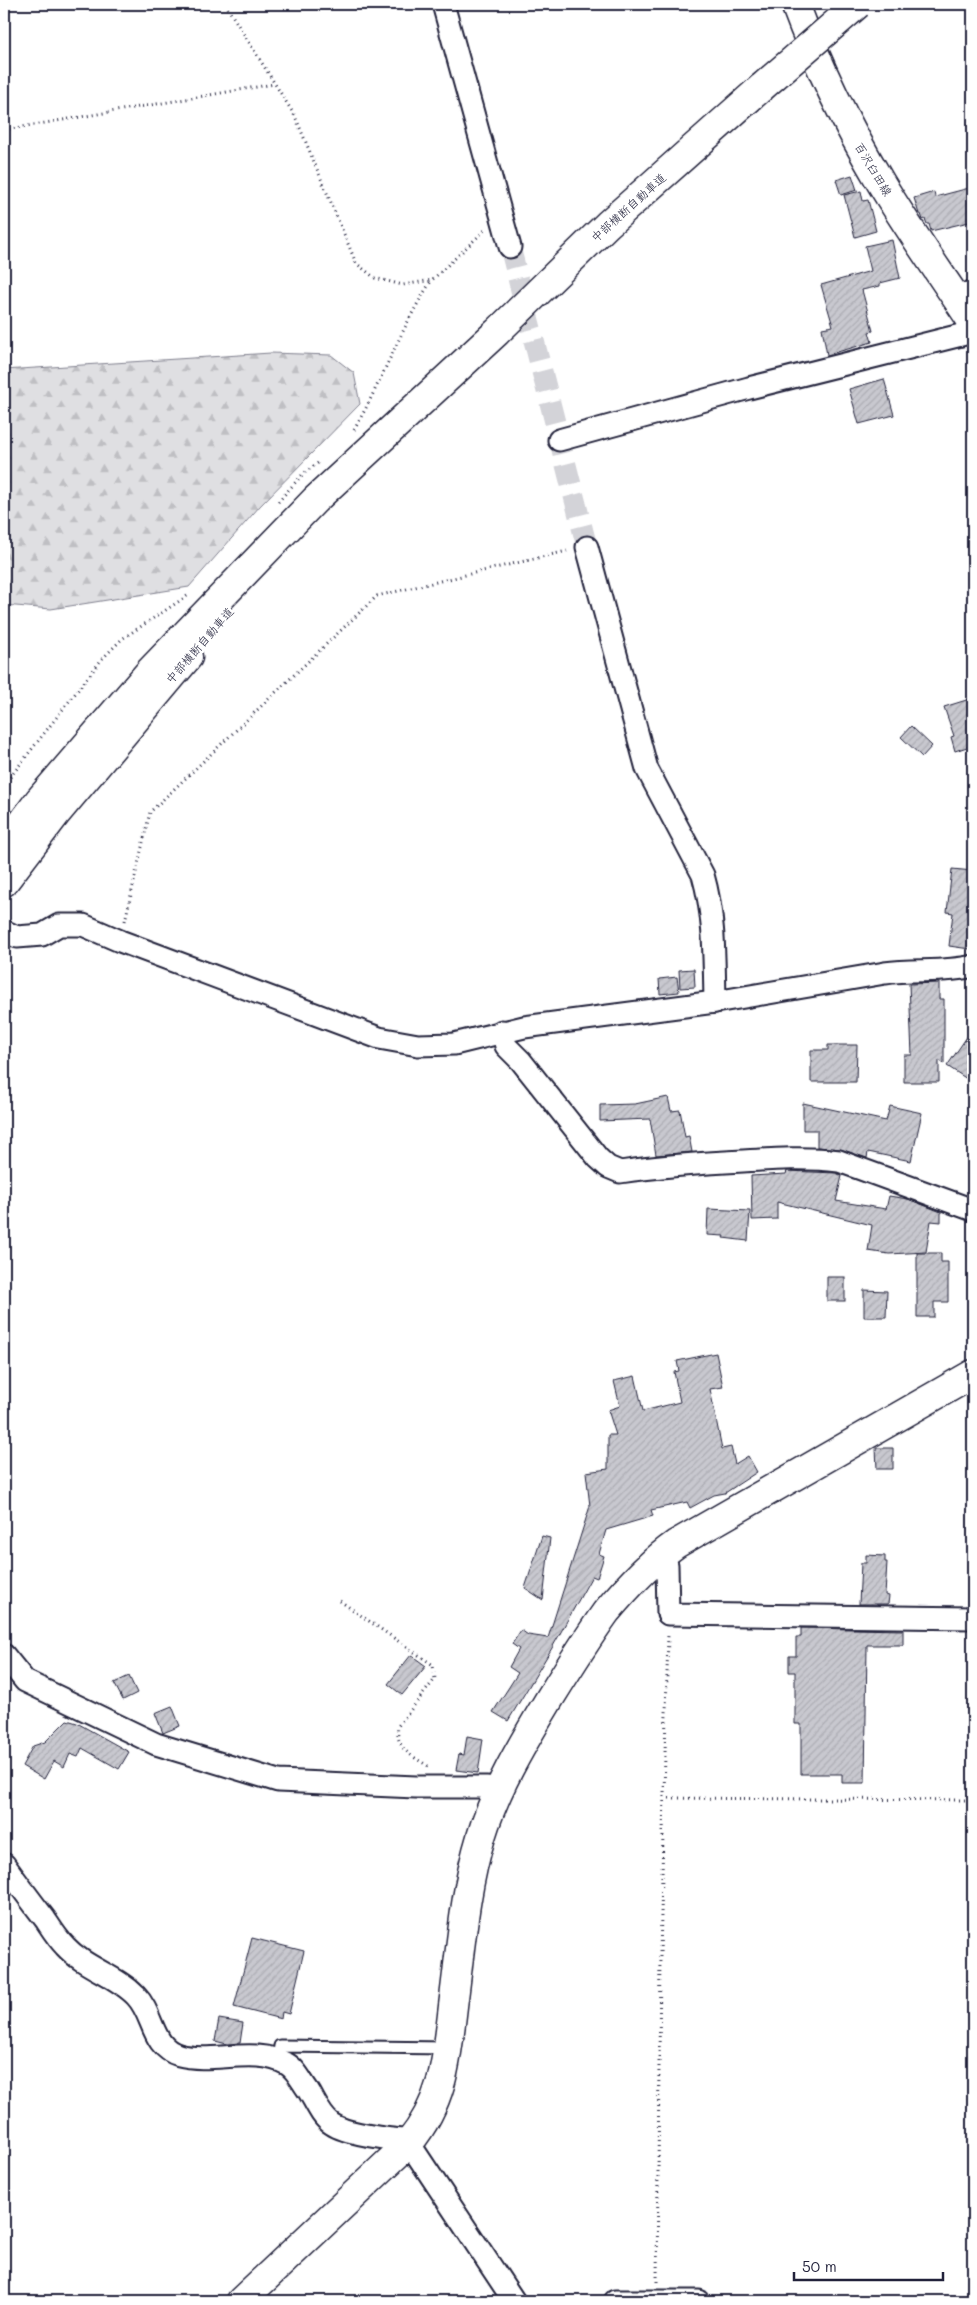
<svg xmlns="http://www.w3.org/2000/svg" width="977" height="2305" font-family="Mali,'Klee One',sans-serif">
  <style>
    .forest { fill: url(#forest-firs); stroke: #80808e }
    .building { fill: url(#building-hatch); stroke: #22223b }
    .lines { fill: none; stroke-linecap: round; stroke-linejoin: round }
    .minor-tunnel { stroke: #d3d3d8; stroke-width: 21; stroke-dasharray: 21 11; stroke-linecap: butt }
    .service-casing { stroke: #22223b; stroke-width: 15 }
    .minor-casing { stroke: #22223b; stroke-width: 25 }
    .secondary-casing { stroke: #22223b; stroke-width: 31 }
    .motorway-casing { stroke: #22223b; stroke-width: 31 }
    .path { stroke: #22223b; stroke-width: 3; stroke-dasharray: 1 4; stroke-linecap: butt }
    .service { stroke: #fff; stroke-width: 11 }
    .minor { stroke: #fff; stroke-width: 21 }
    .secondary { stroke: #fff; stroke-width: 28 }
    .motorway { stroke: #fff; stroke-width: 28 }
    .motorway-bridge-casing { stroke: #22223b; stroke-width: 31; stroke-linecap: butt }
    .motorway-bridge { stroke: #fff; stroke-width: 28 }
    .labels { text-anchor: middle; dominant-baseline: central; stroke-width: 5; stroke-linejoin: round; paint-order: stroke }
    .street-label { font-size: 12px; fill: #22223b; stroke: #fff }
  </style>
  <defs>
    <pattern id="forest-firs" width="22" height="20" patternUnits="userSpaceOnUse" patternTransform="scale(1.25)"><rect width="22" height="20" fill="#dfdfe2"/><path d="M5 1l3.5 6h-7zM16 11l3.5 6h-7z" fill="#bfbfc3"/></pattern>
    <pattern id="building-hatch" width="6" height="6" patternUnits="userSpaceOnUse" patternTransform="scale(1.25)"><rect width="6" height="6" fill="#c8c8cf"/><path d="M-1 1l2-2M0 6l6-6M5 7l2-2" fill="none" stroke="#acacb3"/></pattern>
  </defs>
  <rect width="100%" height="100%" fill="#fff"/>
  <filter id="ink" filterUnits="userSpaceOnUse"><feTurbulence type="fractalNoise" baseFrequency=".02" numOctaves="2"/><feDisplacementMap in="SourceGraphic" scale="10" xChannelSelector="R" yChannelSelector="G"/><feConvolveMatrix kernelMatrix="1 2 1 2 8 2 1 2 1" color-interpolation-filters="sRGB"/></filter>
  <g filter="url(#ink)">
    <!-- forest -->
    <path class="forest" d="M271 353 331 355 354 373 360 404 260 506 189 587 51 609 4 605V370Z"/>
    <!-- building -->
    <g class="building">
      <path d="M852 175 857 190 841 195 836 180Z"/>
      <path d="M973 187V221L931 231 929 224H927L925 219 923 220 921 214H919L914 198 934 192 935 197Z"/>
      <path d="M861 191 863 201 868 200 876 231 855 237 844 195Z"/>
      <path d="M892 240 900 278 880 283V286L862 290 873 331 869 332 872 342 827 355 822 328 833 326 821 285 871 271 865 246Z"/>
      <path d="M884 379 894 415 859 424 849 389Z"/>
      <path d="M973 698V745L955 751 951 737 954 736 944 707Z"/>
      <path d="M911 726 932 746 922 757 901 737Z"/>
      <path d="M952 869 973 871V927L970 949 949 946 953 913 947 912Z"/>
      <path d="M694 969 695 987 680 988 679 970Z"/>
      <path d="M677 977 679 992 660 994 659 979Z"/>
      <path d="M939 983V999H944V1064L939 1060V1082H904V1055H912L909 984Z"/>
      <path d="M973 1028V1071L967 1079 947 1066Z"/>
      <path d="M828 1045H857L856 1082H811V1050H828Z"/>
      <path d="M668 1097 671 1111 680 1110 685 1137 689 1136 692 1152 656 1155 650 1119 600 1121V1105L635 1104Z"/>
      <path d="M803 1103 886 1121 890 1106 922 1113 911 1161 868 1152 867 1158 840 1149 817 1147V1130H803Z"/>
      <path d="M787 1171 836 1173 842 1176 836 1201 886 1209 889 1196 908 1199 941 1212V1222L931 1221 926 1252 889 1254 868 1251 872 1225 777 1202V1219L752 1220 751 1176 786 1174Z"/>
      <path d="M708 1209 750 1211 748 1241 723 1238 724 1236 707 1235Z"/>
      <path d="M917 1253H941V1262H948V1302H934V1317H917Z"/>
      <rect x="827" y="1277" width="18" height="24"/>
      <path d="M864 1290 887 1291 886 1317H864Z"/>
      <path d="M716 1353 723 1387 710 1389 722 1449 731 1447 735 1464 748 1456 757 1472 725 1493 714 1495 690 1508 687 1502 651 1510 653 1516 606 1530 599 1554 604 1556 597 1578 592 1576 552 1648 508 1721 493 1712 518 1673 509 1667 519 1649 512 1644 521 1630 528 1635 548 1638 590 1506 586 1472 608 1469V1435H616L608 1410 620 1406 614 1381 635 1376 643 1411 680 1402 674 1372 679 1371 677 1361Z"/>
      <path d="M876 1448H893V1469H877Z"/>
      <path d="M542 1536 550 1538 543 1600 525 1588Z"/>
      <path d="M866 1555 885 1556V1562H887L885 1595 889 1596 888 1604H859L861 1563H866Z"/>
      <path d="M801 1628 903 1630V1645H867L865 1783H842V1774H801V1724H795V1672H789V1656H796V1637H801Z"/>
      <path d="M411 1655 426 1666 402 1695 388 1684Z"/>
      <path d="M129 1676 137 1693 123 1700 114 1683Z"/>
      <path d="M172 1706 180 1726 163 1733 155 1713Z"/>
      <path d="M67 1720 77 1723 129 1752 119 1769 82 1748 78 1757 70 1754 64 1767 54 1761 44 1779 22 1766 33 1746 45 1742Z"/>
      <path d="M467 1736 483 1739 478 1773 456 1770 459 1754 464 1755Z"/>
      <path d="M252 1938 304 1951 289 2014 282 2012 281 2019 234 2007Z"/>
      <path d="M219 2019 243 2023 240 2043 227 2044 215 2041Z"/>
    </g>
    <g class="lines">
      <!-- minor-tunnel -->
      <path class="minor-tunnel" d="M510 247 587 547"/>
      <defs>
        <path id="service" d="M278 2059 280 2046 448 2048"/>
        <g id="minor">
          <path d="M443 4 510 247"/>
          <path d="M958 300 973 291"/>
          <path d="M559 440 749 388 973 332"/>
          <path d="M587 547 647 769 703 875C715 917 714 959 715 1002"/>
          <path d="M4 931 17 937 42 935 59 925H83L120 941 379 1038 418 1045 454 1044 524 1027 715 1002 885 973C914 969 945 973 973 966"/>
          <path d="M502 1031 506 1046 521 1061 598 1158 608 1167 620 1172C661 1166 702 1163 743 1161 775 1159 807 1157 839 1161L973 1210"/>
          <path d="M663 1553 667 1565 668 1614 973 1618"/>
          <path d="M4 1655 25 1681 156 1744 278 1781 416 1787H487L499 1790"/>
          <path d="M4 1864C17 1882 31 1901 45 1919 51 1928 57 1938 65 1946 85 1968 116 1975 136 1996 154 2014 151 2047 179 2055 213 2064 255 2046 287 2064 296 2069 302 2082 308 2090 315 2101 321 2117 332 2124 347 2134 383 2138 402 2140L409 2143 514 2301"/>
          <path d="M615 2301H699"/>
        </g>
        <g id="secondary">
          <path d="M795 4C818 66 847 126 881 183 909 230 942 276 973 323"/>
          <path d="M241 2301 409 2143C446 2098 447 2054 454 1998 461 1944 465 1889 481 1837 496 1787 523 1743 550 1698 568 1669 586 1640 606 1612 627 1587 649 1563 676 1544L973 1374"/>
        </g>
        <g id="motorway">
          <path d="M4 847 40 799 150 671 315 500 497 332 608 224 762 87"/>
          <path d="M4 882 56 814 188 657"/>
        </g>
      </defs>
      <!-- service casing -->
      <use href="#service" class="service-casing"/>
      <!-- minor casing -->
      <use href="#minor" class="minor-casing"/>
      <!-- secondary casing -->
      <use href="#secondary" class="secondary-casing"/>
      <!-- motorway casing -->
      <use href="#motorway" class="motorway-casing"/>
      <!-- path -->
      <g class="path">
        <path d="M225 4 295 116 356 263 375 278 403 285 432 280 485 230"/>
        <path d="M4 130 274 84"/>
        <path d="M354 430C382 381 401 327 432 280"/>
        <path d="M278 502 303 474 318 463"/>
        <path d="M4 785 102 659 122 639 190 594"/>
        <path d="M125 921 150 812 377 596 567 551"/>
        <path d="M340 1601 433 1665 435 1679 398 1726C395 1749 411 1755 428 1766"/>
        <path d="M664 1798 973 1800"/>
        <path d="M657 2282 660 1955 668 1634"/>
      </g>
      <!-- service -->
      <use href="#service" class="service"/>
      <!-- minor -->
      <use href="#minor" class="minor"/>
      <!-- secondary -->
      <use href="#secondary" class="secondary"/>
      <!-- motorway -->
      <use href="#motorway" class="motorway"/>
      <defs>
        <path id="motorway-bridge" d="M762 87 858 4"/>
      </defs>
      <!-- motorway-bridge casing -->
      <use href="#motorway-bridge" class="motorway-bridge-casing"/>
      <!-- motorway-bridge -->
      <use href="#motorway-bridge" class="motorway-bridge"/>
    </g>
  </g>
  <g class="labels">
    <!-- street labels -->
    <g class="street-label">
      <text transform="translate(874 169) rotate(59)">百沢臼田線</text>
      <text transform="translate(628 207) rotate(-42)">中部横断自動車道</text>
      <text transform="translate(199 645) rotate(-49)">中部横断自動車道</text>
    </g>
  </g>
  <!-- margin -->
  <rect width="977" height="2305" fill="none" stroke="#fff" stroke-width="20"/>
  <rect x="10" y="10" width="957" height="2285" fill="none" stroke="#22223b" stroke-width="2" filter="url(#ink)"/>
  <!-- scale -->
  <path d="M794 2272v8h149v-8" fill="none" stroke="#22223b" stroke-width="2.5"/>
  <text x="802" y="2272" font-size="15" fill="#22223b" stroke="#ffffff" stroke-width="4" paint-order="stroke">50 m</text>
</svg>
